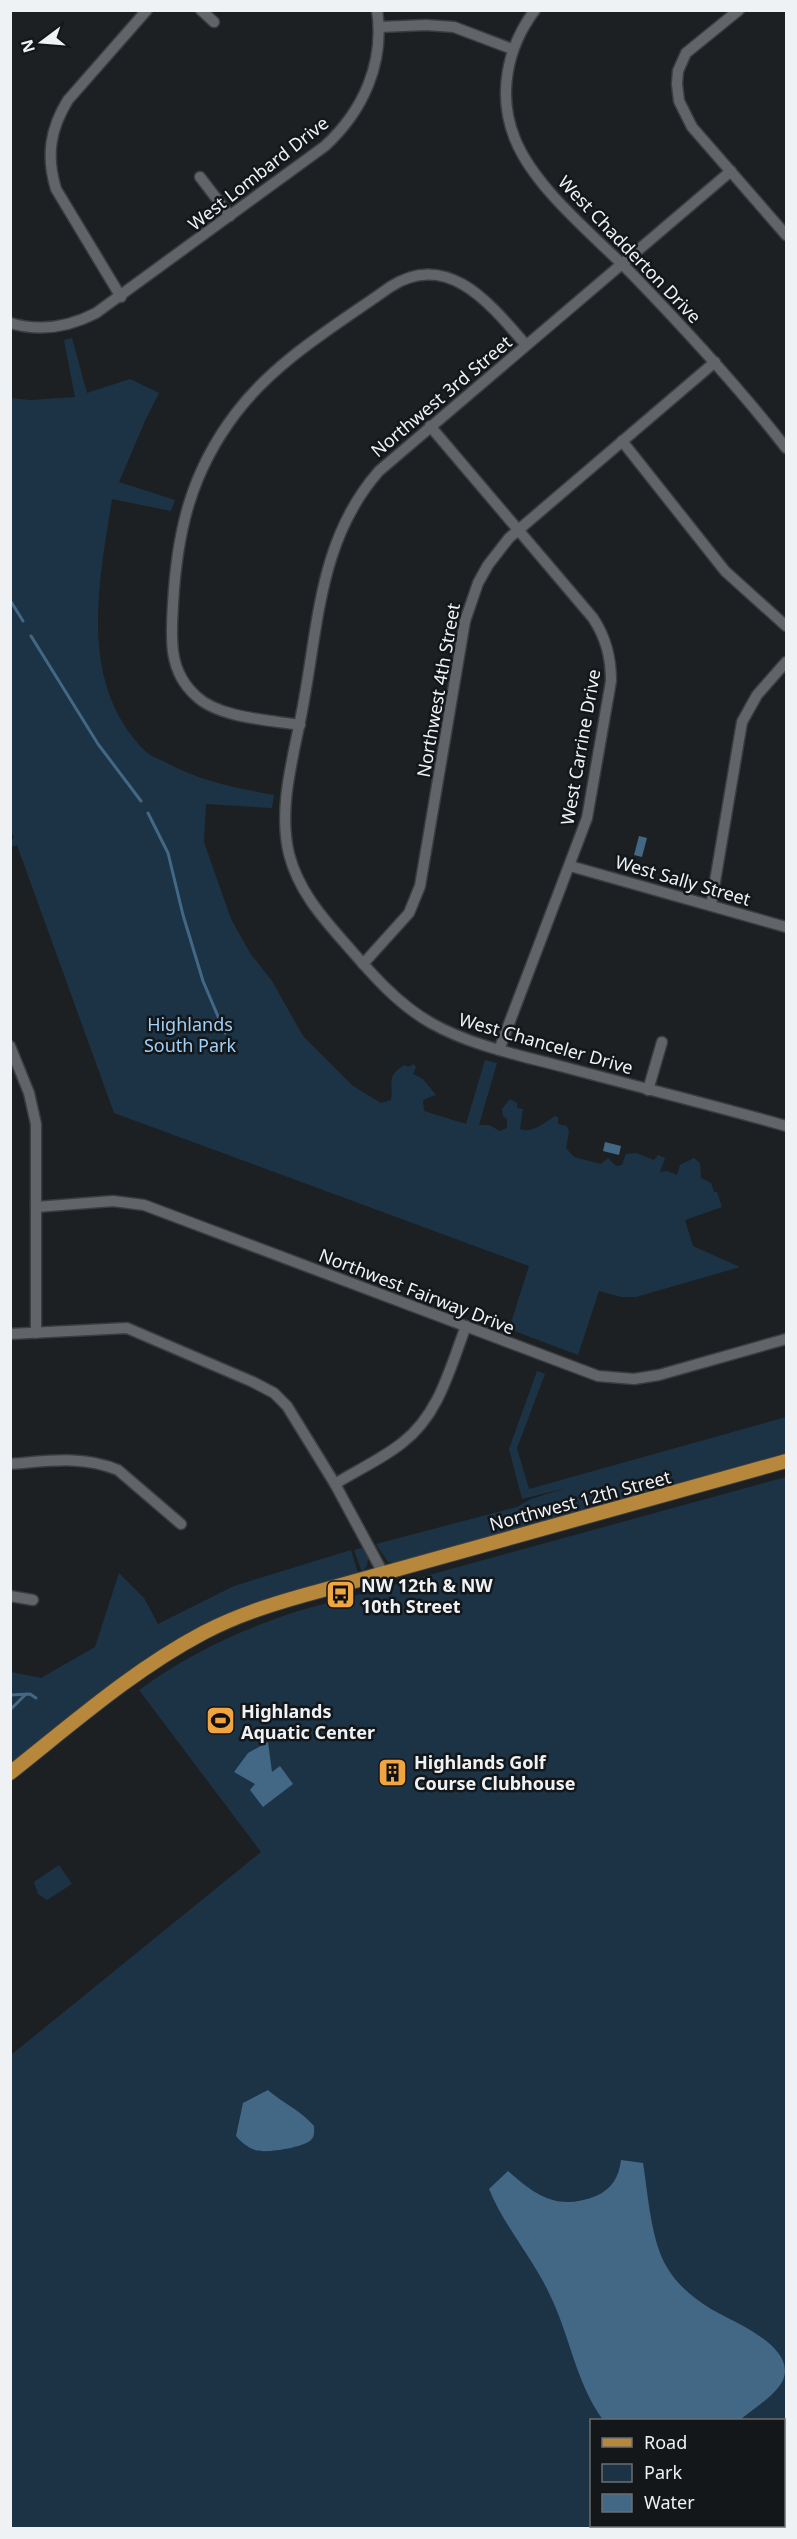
<svg xmlns="http://www.w3.org/2000/svg" width="797" height="2539" font-family="'Noto Sans',sans-serif">
  <style>
    .green { fill: #1c3346; fill-rule: evenodd }
    .water { fill: #436886 }
    .lines { fill: none; stroke-linecap: round; stroke-linejoin: round }
    .stream { stroke: #436886; stroke-width: 3 }
    .minor-casing { stroke: #3a3d40; stroke-width: 13 }
    .major-casing { stroke: #3a3d40; stroke-width: 16 }
    .minor { stroke: #616569; stroke-width: 10 }
    .major { stroke: #b7873c; stroke-width: 14 }
    .labels { text-anchor: middle; dominant-baseline: central; stroke-width: 5; stroke-linejoin: round; paint-order: stroke }
    .street-label { font-size: 18px; fill: #eff2f4; stroke: #13171a }
    .park-label { font-size: 18px; fill: #a0cff7; stroke: #13171a }
    .poi-label { font-size: 18px; font-weight: bold; fill: #eff2f4; stroke: #13171a; text-anchor: start }
  </style>
  <rect width="100%" height="100%" fill="#1c2023"/>
  <!-- green -->
  <g class="green">
    <path d="M72 338 87 393 130 379 159 393 145 421 119 482 175 500 171 511 112 499C99 583 77 683 145 751 150 756 159 759 165 762 199 781 236 788 274 795L272 808 206 804 204 842 231 919 250 953 272 981 303 1036 353 1086 381 1103 391 1100C394 1081 385 1078 404 1065L408 1067 414 1064 416 1067 413 1074 423 1079 436 1095 423 1100 424 1111 466 1124 485 1060 497 1063 479 1125H489L500 1131 507 1128V1119L503 1116 502 1109 510 1099 517 1103V1108L523 1109 520 1129C532 1134 544 1123 555 1116L558 1117V1124L567 1126 569 1132 566 1148 574 1157 601 1164 608 1158 616 1166 622 1165 626 1154 636 1153 654 1160 658 1155 665 1158 660 1172 667 1171 677 1175 680 1165 694 1158 700 1163 701 1178 711 1183 714 1192H717L722 1207 685 1220 693 1246 740 1267 636 1297H621L599 1291 578 1355 509 1329 529 1266 114 1113 17 845 11 847V840L14 838 10 827 11 398 31 400 75 397 64 340Z"/>
    <path d="M537 1371 545 1374 517 1448 529 1489 786 1417V1455L399 1563 388 1562 376 1544 517 1507 531 1499 566 1488 522 1499 509 1449Z"/>
    <path d="M786 1477V2528H11V2055L261 1852 139 1690C188 1654 240 1630 298 1611ZM592 2420H784V2526H592Z"/>
    <path d="M362 1548 368 1558 367 1566 362 1572 354 1550Z"/>
    <path d="M351 1550 358 1573 180 1639 140 1664 11 1765V1672L41 1678 95 1647 119 1573 144 1598 158 1624 234 1586Z"/>
    <path d="M59 1865 72 1884 47 1900 38 1894 34 1882Z"/>
  </g>
  <!-- water -->
  <g class="water">
    <path d="M639 836 647 838 642 857 634 855Z"/>
    <path d="M605 1142 621 1146 619 1155 603 1151Z"/>
    <path d="M268 1742 272 1772 280 1766 293 1784 263 1807 250 1790 255 1784 234 1772 248 1753Z"/>
    <path d="M268 2090C285 2105 298 2108 314 2126 314 2131 315 2136 311 2140 305 2147 265 2154 255 2150 247 2147 241 2142 236 2136L243 2103Z"/>
    <path d="M621 2160 643 2163C648 2194 651 2243 668 2269 678 2286 695 2299 711 2309 731 2321 797 2346 783 2380 775 2396 753 2409 740 2420H603C575 2381 570 2335 549 2293 532 2257 504 2226 489 2189L508 2171C536 2196 558 2211 596 2196 612 2189 619 2177 621 2160Z"/>
  </g>
  <g class="lines">
    <!-- stream -->
    <g class="stream">
      <path d="M10 600 23 621"/>
      <path d="M31 636 98 744 141 801"/>
      <path d="M148 813 168 853 183 915 203 981 225 1033"/>
      <path d="M10 1695 30 1694 36 1698"/>
      <path d="M10 1710 26 1694"/>
    </g>
    <defs>
      <g id="minor">
        <path d="M201 10 214 22"/>
        <path d="M535 10C507 47 497 95 515 139 535 189 595 236 633 275 687 331 739 387 786 448"/>
        <path d="M739 10 686 53 678 71 677 84 679 101 692 127 786 235"/>
        <path d="M380 27 426 25 454 27 512 49"/>
        <path d="M731 171 379 471C321 537 319 617 304 700 296 749 277 804 289 854 298 889 320 915 344 942 370 972 396 1003 431 1023 472 1046 519 1055 564 1067 638 1087 713 1105 786 1126"/>
        <path d="M200 177 230 216"/>
        <path d="M121 297 56 189C46 156 50 129 68 100L147 10"/>
        <path d="M10 323C40 332 69 327 96 313L325 146C363 111 385 63 377 10"/>
        <path d="M430 426 593 618C606 638 611 657 611 681L587 818 499 1050"/>
        <path d="M622 441 725 571 786 626"/>
        <path d="M300 725C269 720 219 718 196 696 168 671 171 638 173 604 177 531 191 472 236 413 276 360 337 325 390 287 448 249 491 305 526 345"/>
        <path d="M570 866 786 927"/>
        <path d="M711 905 742 722 757 695 786 662"/>
        <path d="M363 964 409 913 420 886 465 621 478 583 488 565 509 538 715 362"/>
        <path d="M10 1046 29 1093 36 1124V1333"/>
        <path d="M648 1090 662 1042"/>
        <path d="M36 1207 113 1201 144 1205 598 1376 634 1379 659 1375 786 1339"/>
        <path d="M10 1334 127 1328 253 1382 274 1393 287 1406 335 1484 383 1573"/>
        <path d="M10 1464C48 1461 83 1455 118 1470L181 1524"/>
        <path d="M335 1484C357 1470 382 1459 402 1443 439 1415 450 1368 466 1326"/>
        <path d="M10 1596 33 1600"/>
      </g>
      <path id="major" d="M10 1773C72 1724 133 1670 203 1633 241 1613 282 1601 323 1590L786 1461"/>
    </defs>
    <!-- minor casing -->
    <use href="#minor" class="minor-casing"/>
    <!-- major casing -->
    <use href="#major" class="major-casing"/>
    <!-- minor -->
    <use href="#minor" class="minor"/>
    <!-- major -->
    <use href="#major" class="major"/>
  </g>
  <!-- icons -->
  <defs>
    <symbol id="bus-square" viewBox="-11 -11 22 22"><rect x="-9" y="-9" width="18" height="18" rx="4" fill="#f1a540" stroke="#13171a"/><path d="M-5-6H5V4H4V6H2V4H-2V6H-4V4H-5ZM-3.5-4V0h7V-4ZM-3.5 1.2v1.5H-2V1.2ZM2 1.2v1.5H3.5V1.2Z" fill="#111"/></symbol>
    <symbol id="stadium-square" viewBox="-11 -11 22 22"><rect x="-9" y="-9" width="18" height="18" rx="4" fill="#f1a540" stroke="#13171a"/><path d="M0-5a6.5 5 0 1 0 0 10a6.5 5 0 1 0 0-10ZM-3.5-1.8h7v3.6h-7Z" fill="#111"/></symbol>
    <symbol id="building-square" viewBox="-11 -11 22 22"><rect x="-9" y="-9" width="18" height="18" rx="4" fill="#f1a540" stroke="#13171a"/><path d="M-4-6H4V6H1V3H-1V6H-4ZM-2.5-4.3h1.7v1.8h-1.7ZM.8-4.3h1.7v1.8H.8ZM-2.5-1h1.7V.8h-1.7ZM.8-1h1.7V.8H.8Z" fill="#111"/></symbol>
  </defs>
  <g fill-rule="evenodd">
    <use href="#bus-square" x="324" y="1578" width="33" height="33"/>
    <use href="#stadium-square" x="204" y="1704" width="33" height="33"/>
    <use href="#building-square" x="376" y="1756" width="33" height="33"/>
  </g>
  <g class="labels">
    <!-- street labels -->
    <g class="street-label">
      <text transform="translate(258 173) rotate(-38)">West Lombard Drive</text>
      <text transform="translate(630 249) rotate(46)">West Chadderton Drive</text>
      <text transform="translate(441 396) rotate(-40)">Northwest 3rd Street</text>
      <text transform="translate(438 690) rotate(-80)">Northwest 4th Street</text>
      <text transform="translate(580 747) rotate(-80)">West Carrine Drive</text>
      <text transform="translate(683 880) rotate(16)">West Sally Street</text>
      <text transform="translate(546 1043) rotate(16)">West Chanceler Drive</text>
      <text transform="translate(417 1291) rotate(21)">Northwest Fairway Drive</text>
      <text transform="translate(580 1500) rotate(-15)">Northwest 12th Street</text>
    </g>
    <!-- park labels -->
    <g class="park-label">
      <text x="190" y="1024">Highlands<tspan x="190" dy="21">South Park</tspan></text>
    </g>
    <!-- poi labels -->
    <g class="poi-label">
      <text x="361" y="1585">NW 12th &amp; NW<tspan x="361" dy="21">10th Street</tspan></text>
      <text x="241" y="1711">Highlands<tspan x="241" dy="21">Aquatic Center</tspan></text>
      <text x="414" y="1762">Highlands Golf<tspan x="414" dy="21">Course Clubhouse</tspan></text>
    </g>
  </g>
  <!-- border -->
  <rect width="797" height="2539" fill="none" stroke="#eff2f4" stroke-width="24"/>
  <!-- legend -->
  <rect x="590" y="2419" width="195" height="108" fill="#13171a" stroke="#6b6f71" stroke-width="1.5"/>
  <rect x="602" y="2438" width="30" height="9" fill="#b7873c" stroke="#6b6f71" stroke-width="1.5"/>
  <text x="644" y="2449" font-size="18" fill="#eff2f4">Road</text>
  <rect x="602" y="2464" width="30" height="18" fill="#1c3346" stroke="#6b6f71" stroke-width="1.5"/>
  <text x="644" y="2479" font-size="18" fill="#eff2f4">Park</text>
  <rect x="602" y="2494" width="30" height="18" fill="#436886" stroke="#6b6f71" stroke-width="1.5"/>
  <text x="644" y="2509" font-size="18" fill="#eff2f4">Water</text>
  <!-- north arrow -->
  <g transform="translate(42 42) rotate(254)" stroke="#13171a" stroke-width="4.5" paint-order="stroke">
  <path d="M0-4.5L10 22L0 15L-10 22Z" fill="#eff2f4"/>
  <text y="-9" font-size="16" font-weight="bold" text-anchor="middle" fill="#eff2f4">N</text>
  </g>
</svg>
